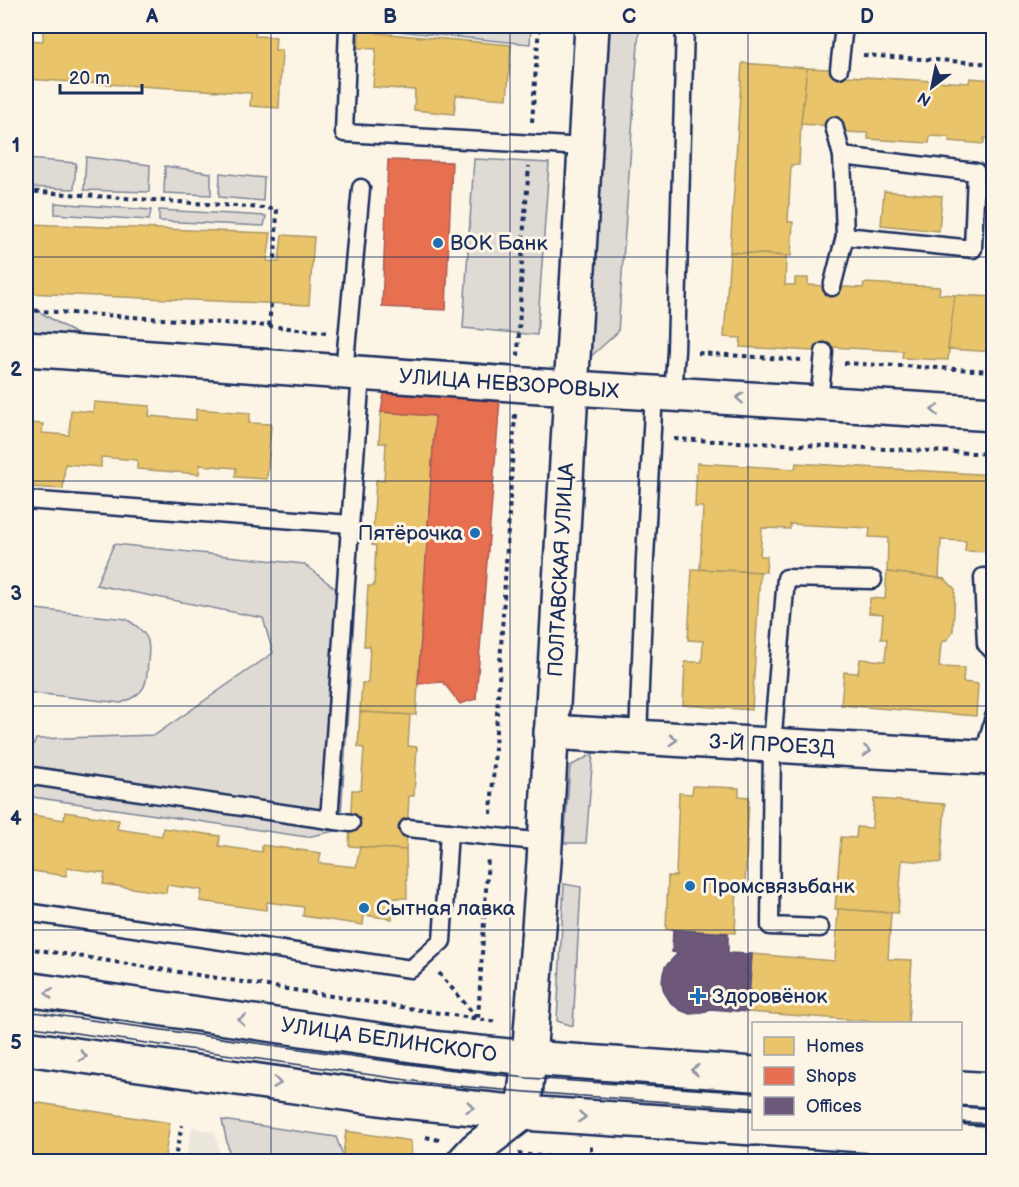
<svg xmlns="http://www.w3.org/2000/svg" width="1019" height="1187" font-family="'Balsamiq Sans',sans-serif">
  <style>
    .built { fill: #ece7dc }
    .green { fill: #dfdbd4; stroke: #7d8599; stroke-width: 1.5 }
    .homes { fill: #e9c46a; stroke: #ab9766; stroke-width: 1.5 }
    .shops { fill: #e76f51; stroke: #aa5c55; stroke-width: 1.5 }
    .offices { fill: #6d597a; stroke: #544c72; stroke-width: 1.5 }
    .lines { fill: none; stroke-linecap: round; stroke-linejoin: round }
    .lane-casing { stroke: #1b2f5e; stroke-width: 21 }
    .street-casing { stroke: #1b2f5e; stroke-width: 38 }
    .secondary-casing { stroke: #1b2f5e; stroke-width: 38 }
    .primary-casing { stroke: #1b2f5e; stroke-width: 38 }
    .path { stroke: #1b2f5e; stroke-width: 4; stroke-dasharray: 4.5 4.5; stroke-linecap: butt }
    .lane { stroke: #fcf5e5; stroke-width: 16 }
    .street { stroke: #fcf5e5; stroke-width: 33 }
    .secondary { stroke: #fcf5e5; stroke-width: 33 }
    .primary { stroke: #fcf5e5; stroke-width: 33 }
    .tram { stroke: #1b2f5e; stroke-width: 1.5 }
    .oneway { stroke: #8c92a2 }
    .grid { fill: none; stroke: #1b2f5e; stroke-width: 1.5; stroke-opacity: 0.55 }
    .poi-dot { fill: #1f6fb2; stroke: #fcf5e5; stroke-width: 2 }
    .labels { text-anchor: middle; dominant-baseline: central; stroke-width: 6; stroke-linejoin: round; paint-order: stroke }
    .poi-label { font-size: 21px; fill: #1b2f5e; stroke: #fcf5e5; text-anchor: start }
    .street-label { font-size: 21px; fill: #1b2f5e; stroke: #fcf5e5 }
    .neatline { fill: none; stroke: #1b2f5e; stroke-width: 2 }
    .grid-label { font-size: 20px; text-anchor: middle; font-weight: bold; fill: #1b2f5e }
  </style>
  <rect width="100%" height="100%" fill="#fcf5e5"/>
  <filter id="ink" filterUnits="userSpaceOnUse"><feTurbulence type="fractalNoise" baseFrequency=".0167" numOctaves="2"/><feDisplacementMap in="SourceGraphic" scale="12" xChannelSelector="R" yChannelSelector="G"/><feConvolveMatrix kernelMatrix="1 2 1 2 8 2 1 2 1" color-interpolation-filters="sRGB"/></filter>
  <g filter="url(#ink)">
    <!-- built -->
    <path class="built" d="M192 1127 215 1132 222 1161H185Z"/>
    <!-- green -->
    <g class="green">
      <path d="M377 26H531L530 44 377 29Z"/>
      <path d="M610 26H631L639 30 618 332 588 359Z"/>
      <path d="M86 157 150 165 149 192 84 190Z"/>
      <path d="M27 159 76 163 74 189 26 187Z"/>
      <path d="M474 159 549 163 537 335 463 328Z"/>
      <path d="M165 166 211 173V195L164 193Z"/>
      <path d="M220 173 264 178 263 201 219 197Z"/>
      <path d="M55 203 151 210 149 220 55 214Z"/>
      <path d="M159 210 266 216 264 226 159 221Z"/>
      <path d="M26 308 35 309 78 335 26 331Z"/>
      <path d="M114 544 304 564 355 604 340 830 307 837 26 796V762L36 739 155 735 273 653 263 618 96 585Z"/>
      <path d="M26 608 126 619C134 624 142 629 147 638 150 645 149 653 148 661 147 685 146 694 121 703L26 692Z"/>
      <path d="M593 754 586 843H564L570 766Z"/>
      <path d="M564 884 581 887 573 1026 557 1021Z"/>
      <path d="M222 1120 336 1137 345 1161H231Z"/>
    </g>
    <!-- homes -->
    <g class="homes">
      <path d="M62 26H211L256 28 255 36 276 37 275 50H282L279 108 250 106 251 93 26 79V40L43 41V27L62 28Z"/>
      <path d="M360 26H378V33L511 45 507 99 456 95 454 114 414 110 415 90 373 87 376 49 358 48Z"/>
      <path d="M742 63 807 68 801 124 799 165H791L788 222H793L791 256 730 252Z"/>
      <path d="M807 68 847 70V76L969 83 970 78 994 80V139L984 138V144L949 141V137L930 136 929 143 868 139V133L842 132 843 127 801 124Z"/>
      <path d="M884 191 942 196 939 231 881 225Z"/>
      <path d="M28 224 271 233 267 261 279 262 282 235 314 237 309 305 26 293V258Z"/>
      <path d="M730 252 786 256 785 285H795V278H808V285L863 288 864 283 940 287 939 294 955 295 948 360 902 358 903 351 830 347V352L740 347 741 338 724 337Z"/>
      <path d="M955 295 994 297V352L948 349Z"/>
      <path d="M94 402 150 406 149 416 196 420V409L250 413 249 423 271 424 267 479 235 477 236 468 200 465 199 474 137 469V460L101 457V467L65 464 63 489 30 487 31 475 26 474V423L43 424 42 433 69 435 71 410 93 412Z"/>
      <path d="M381 412 435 416 416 715 360 712 362 683H368L370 646H364L368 586H374L376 546 372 545 376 480 384 481 386 443H379Z"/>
      <path d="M697 463 795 469 796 463 994 475 993 552 965 551 966 541 941 540 939 578 887 572 888 538 869 537 870 528 790 524V529L762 528 760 556H767L766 572 700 569 703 507H695Z"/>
      <path d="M692 569 760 572 752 710 683 705 685 662H702L703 641 688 640Z"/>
      <path d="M887 572 939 578 945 579 955 589 953 631 948 639 941 643 939 667 964 668 963 682 978 684 976 716 841 705 844 672 858 673 860 659 885 661 887 639H881L883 614 869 613 870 598 885 599Z"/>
      <path d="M360 712 410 715 408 746 417 747 414 796H409L406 850 349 846 352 790H361L364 748 358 747Z"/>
      <path d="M693 786 739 788V796L749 797 745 887H737L735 933 666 929 668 876H676L679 793 692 794Z"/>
      <path d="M874 799 945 804 941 863 902 860 898 913 835 909 841 837 856 838 857 827 872 828Z"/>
      <path d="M65 812 119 820 117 829 162 836 163 828 220 836 219 846 262 852V845L321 853 319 863 356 867 360 847 406 850 407 898H395L392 919 364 915 363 925 303 916 304 907 267 902 266 910 200 901 202 890 167 885 166 893 103 884 105 873 67 868 66 876 26 870V814L64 820Z"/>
      <path d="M838 909 891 913 888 959 912 960 908 1024 748 1012 752 954 835 961Z"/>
      <path d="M26 1101 170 1123 164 1162H26Z"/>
      <path d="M346 1131 411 1141 412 1162H342Z"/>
    </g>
    <!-- shops -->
    <g class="shops">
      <path d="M388 160 452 162 446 310 382 307Z"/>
      <path d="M384 393 500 400 476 699 460 704 443 682 418 684 435 416 381 412Z"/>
    </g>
    <!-- offices -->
    <path class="offices" d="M673 930 728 933V953L752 954 748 1012 710 1009 702 1013 690 1014 680 1010 671 1003 664 992 662 983 663 974 665 967 678 953 672 952Z"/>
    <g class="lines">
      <defs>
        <g id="lane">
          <path d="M348 26 344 133 585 147"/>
          <path d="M839 69 844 26"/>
          <path d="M842 156 976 172 973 249 845 236"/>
          <path d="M832 287 845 236 842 156 834 126"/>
          <path d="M344 372 361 188"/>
          <path d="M673 394 676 351 685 26"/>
          <path d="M819 403 824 352"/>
          <path d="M26 500 350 524"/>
          <path d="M994 578 983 577 986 644 994 652"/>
          <path d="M638 738 645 558 654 393"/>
          <path d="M983 758 994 717"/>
          <path d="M26 775 329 820 361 374"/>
          <path d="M329 820 351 823"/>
          <path d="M408 828 545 842"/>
          <path d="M26 912 411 969 442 941 449 832"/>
          <path d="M820 928 770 926 772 745 786 578 873 580"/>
          <path d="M881 1162 883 1137"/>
        </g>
        <g id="street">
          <path d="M26 349 525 385 994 414"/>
          <path d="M551 732 994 758"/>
          <path d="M464 1162 476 1149 523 1113 529 1058"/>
        </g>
        <path id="secondary" d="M529 1058 544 862 592 26"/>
        <g id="primary">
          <path d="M26 989 440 1049 529 1058 754 1074"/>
          <path d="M26 1048 393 1100 523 1113 754 1128"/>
          <path d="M960 1088 994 1090"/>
          <path d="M760 1128 994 1144"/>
        </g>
      </defs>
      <!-- lane casing -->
      <use href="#lane" class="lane-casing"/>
      <!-- street casing -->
      <use href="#street" class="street-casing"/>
      <!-- secondary casing -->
      <use href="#secondary" class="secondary-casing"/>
      <!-- primary casing -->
      <use href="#primary" class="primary-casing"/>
      <!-- path -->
      <g class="path">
        <path d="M863 55 994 64"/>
        <path d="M532 122 539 26"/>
        <path d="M26 191 277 209 275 261"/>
        <path d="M26 310 269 326 326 332"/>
        <path d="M269 326 271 304"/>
        <path d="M698 353 801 360"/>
        <path d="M518 356 523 238 529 166"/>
        <path d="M844 363 994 371"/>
        <path d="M674 439 994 454"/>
        <path d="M491 814 515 414"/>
        <path d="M26 948 478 1019 488 857"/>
        <path d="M439 973 478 1019 497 1022"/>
        <path d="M426 1137 443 1141"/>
        <path d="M518 1154 607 1162"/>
        <path d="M591 1160V1146"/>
        <path d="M174 1162 182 1125"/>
      </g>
      <!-- lane -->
      <use href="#lane" class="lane"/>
      <!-- street -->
      <use href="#street" class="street"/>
      <!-- secondary -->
      <use href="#secondary" class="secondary"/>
      <!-- primary -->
      <use href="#primary" class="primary"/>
      <!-- tram -->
      <g class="tram">
        <path d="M26 1011 437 1068 527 1078 754 1093"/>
        <path d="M26 1026 435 1084 526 1092 754 1108"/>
        <path d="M960 1107 994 1109"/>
        <path d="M960 1122 994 1124"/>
      </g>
    </g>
    <!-- one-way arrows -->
    <defs><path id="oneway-chevron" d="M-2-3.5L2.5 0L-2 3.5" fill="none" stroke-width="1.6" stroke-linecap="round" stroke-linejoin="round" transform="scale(1.5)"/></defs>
    <g class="oneway">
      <use href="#oneway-chevron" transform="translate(740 398) rotate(-177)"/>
      <use href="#oneway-chevron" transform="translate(935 410) rotate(-177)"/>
      <use href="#oneway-chevron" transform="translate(673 740) rotate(3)"/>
      <use href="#oneway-chevron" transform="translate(867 751) rotate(3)"/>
      <use href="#oneway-chevron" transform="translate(49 993) rotate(-172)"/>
      <use href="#oneway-chevron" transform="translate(242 1020) rotate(-172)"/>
      <use href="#oneway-chevron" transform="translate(83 1056) rotate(8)"/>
      <use href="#oneway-chevron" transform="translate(695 1070) rotate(-176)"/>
      <use href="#oneway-chevron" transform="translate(277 1083) rotate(8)"/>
      <use href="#oneway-chevron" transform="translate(470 1107) rotate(6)"/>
      <use href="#oneway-chevron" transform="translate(582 1117) rotate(4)"/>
    </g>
  </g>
  <!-- grid -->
  <path class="grid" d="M271 26V1162M510 26V1162M748 26V1162M26 257H994M26 481H994M26 706H994M26 930H994"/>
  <!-- markers -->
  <g class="poi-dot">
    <circle cx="438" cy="243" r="6"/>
    <circle cx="475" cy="533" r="6"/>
    <circle cx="690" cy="886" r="6"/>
    <circle cx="364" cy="908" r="6"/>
    <path d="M695 987h6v6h6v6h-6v6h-6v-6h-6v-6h6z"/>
  </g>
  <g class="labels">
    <!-- poi labels -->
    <g class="poi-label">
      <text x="450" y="243">ВОК Банк</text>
      <text x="463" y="533" text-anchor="end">Пятёрочка</text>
      <text x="702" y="886">Промсвязьбанк</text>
      <text x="376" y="908">Сытная лавка</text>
      <text x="712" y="996">Здоровёнок</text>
    </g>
    <!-- street labels -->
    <g class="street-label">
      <text transform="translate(509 384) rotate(4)">УЛИЦА НЕВЗОРОВЫХ</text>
      <text transform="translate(561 570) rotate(-87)">ПОЛТАВСКАЯ УЛИЦА</text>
      <text transform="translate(772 745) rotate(3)">3-Й ПРОЕЗД</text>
      <text transform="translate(389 1040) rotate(8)">УЛИЦА БЕЛИНСКОГО</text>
    </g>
  </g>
  <!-- margin -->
  <rect width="1019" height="1187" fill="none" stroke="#fcf5e5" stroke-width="66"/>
  <!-- legend -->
  <rect x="752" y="1022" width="210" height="108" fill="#fcf5e5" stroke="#a2a6af" stroke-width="1.5"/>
  <rect x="764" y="1037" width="30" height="18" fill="#e9c46a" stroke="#a2a6af" stroke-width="1.5"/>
  <text x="806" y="1052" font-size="18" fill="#1b2f5e">Homes</text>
  <rect x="764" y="1067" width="30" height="18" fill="#e76f51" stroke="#a2a6af" stroke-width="1.5"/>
  <text x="806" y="1082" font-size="18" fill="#1b2f5e">Shops</text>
  <rect x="764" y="1097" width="30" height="18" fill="#6d597a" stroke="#a2a6af" stroke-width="1.5"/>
  <text x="806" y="1112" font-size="18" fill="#1b2f5e">Offices</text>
  <!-- north arrow -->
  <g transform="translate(932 87) rotate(212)" stroke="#fcf5e5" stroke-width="4.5" paint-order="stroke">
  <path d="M0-4.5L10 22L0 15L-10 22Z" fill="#1b2f5e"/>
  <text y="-9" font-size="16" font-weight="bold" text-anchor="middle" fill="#1b2f5e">N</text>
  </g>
  <!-- scale -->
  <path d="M60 84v9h82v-9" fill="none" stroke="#1b2f5e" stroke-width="3"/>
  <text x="69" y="84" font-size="18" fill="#1b2f5e" stroke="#fcf5e5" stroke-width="4.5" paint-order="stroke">20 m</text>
  <rect x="33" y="33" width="953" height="1121" class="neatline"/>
  <g class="grid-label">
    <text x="152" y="23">A</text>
    <text x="390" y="23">B</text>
    <text x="629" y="23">C</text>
    <text x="867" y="23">D</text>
    <text x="16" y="152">1</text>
    <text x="16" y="376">2</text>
    <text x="16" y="600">3</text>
    <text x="16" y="825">4</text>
    <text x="16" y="1049">5</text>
  </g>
</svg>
